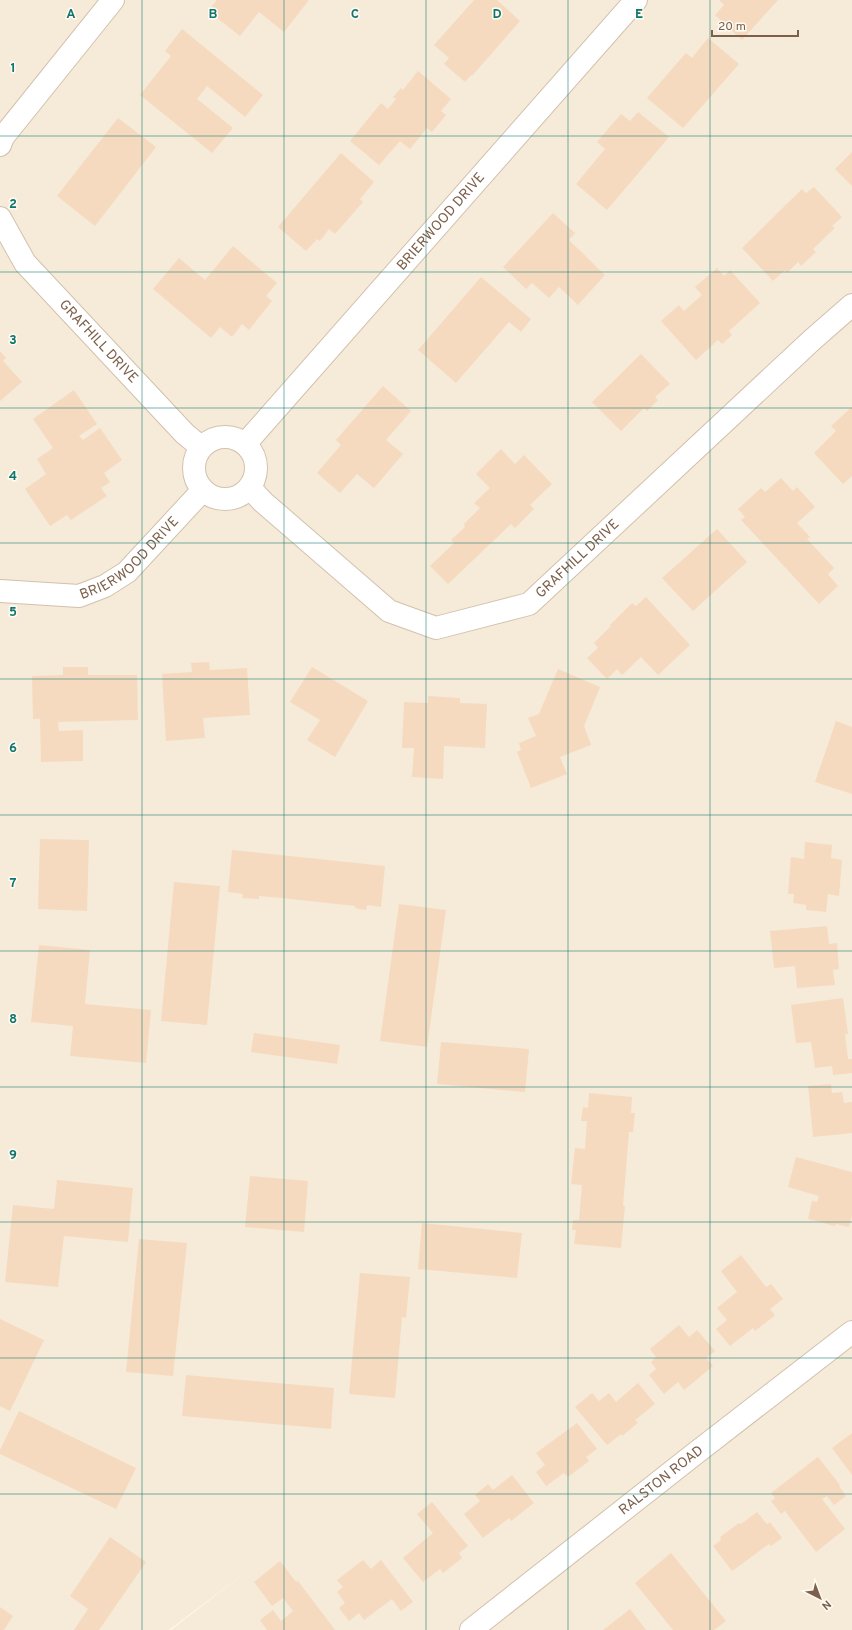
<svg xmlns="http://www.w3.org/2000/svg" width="852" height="1630" font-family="Overpass,sans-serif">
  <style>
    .residential { fill: #f6ebd8 }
    .building { fill: #f5dac0 }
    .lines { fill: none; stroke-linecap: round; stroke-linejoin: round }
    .minor-casing { stroke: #d2c1ae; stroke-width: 24 }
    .minor { stroke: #fff; stroke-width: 22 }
    .grid { fill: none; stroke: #0f766e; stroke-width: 1; stroke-opacity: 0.55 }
    .labels { text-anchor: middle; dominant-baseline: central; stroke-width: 3; stroke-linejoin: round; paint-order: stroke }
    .street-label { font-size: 14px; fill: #7c604b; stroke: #fffbf2 }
    .grid-label { font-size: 13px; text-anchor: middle; font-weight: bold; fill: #0f766e; stroke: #fffbf2; stroke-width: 3; stroke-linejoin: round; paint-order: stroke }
  </style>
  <rect width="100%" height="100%" fill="#fef8eb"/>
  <!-- residential -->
  <path class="residential" d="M0 0H852V1630H171L250 1569 169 1630H0Z"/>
  <!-- building -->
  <g class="building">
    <path d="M217 0H309L284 32 259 12 240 36 208 11Z"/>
    <path d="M474 0H497L520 21 472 76 471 75 465 82 444 64 449 58 434 45Z"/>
    <path d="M719 0H778L742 40 715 15 724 5Z"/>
    <path d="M182 29 263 95 245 117 207 86 197 99 233 128 212 153 140 95 171 56 165 51Z"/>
    <path d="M708 38 739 64 683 128 647 98 685 54 686 53 692 58Z"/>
    <path d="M418 71 451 99 441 111 446 115 432 132 427 128 410 149 400 141 379 165 350 141 381 103 388 109 396 99 393 97 401 88 403 90Z"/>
    <path d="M638 112 669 137 607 210 576 184 605 149 597 142 621 114 630 121Z"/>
    <path d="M118 118 156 147 95 226 57 196Z"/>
    <path d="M852 152V186L835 169Z"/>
    <path d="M341 153 374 182 360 199 363 202 335 234 329 229 320 241 317 239 306 251 278 227Z"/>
    <path d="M814 187 842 217 832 226 835 228 813 249 816 252 801 266 798 262 787 273 785 270 773 281 742 248 802 189 806 193Z"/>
    <path d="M553 213 575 233 569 240 605 275 578 305 559 287 549 298 532 283 526 289 503 267Z"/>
    <path d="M233 246 277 283 266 296 272 301 249 330 242 324 232 337 220 327 211 338 153 289 179 258 205 280Z"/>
    <path d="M717 268 724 276 730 270 760 303 729 331 732 335 722 344 718 340 696 360 661 321 679 305 684 311 702 295 695 287Z"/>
    <path d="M481 277 531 319 521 332 509 322 456 383 418 350Z"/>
    <path d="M0 351 6 358 3 361 22 382 0 401Z"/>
    <path d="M641 354 670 384 655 397 658 400 647 411 644 408 621 431 592 402Z"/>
    <path d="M383 386 411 411 386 440 403 454 374 488 357 474 340 493 317 473 341 445 336 440Z"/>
    <path d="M74 390 97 424 79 436 83 440 100 428 122 460 104 473 110 482 101 488 107 496 71 520 67 515 50 526 25 489 46 474 37 459 53 448 33 419Z"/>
    <path d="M852 407V476L843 484 814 453 836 431 831 426Z"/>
    <path d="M501 449 515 464 524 455 552 484 530 505 534 509 515 528 511 524 448 584 430 566 454 543 451 540 465 527 464 524 480 508 474 503 490 488 476 474Z"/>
    <path d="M781 478 793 491 797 487 815 507 797 523 810 537 807 539 834 568 828 574 838 586 819 604 741 520 745 517 738 509 761 488 765 492Z"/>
    <path d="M717 529 747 562 693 611 662 578Z"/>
    <path d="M646 597 690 645 658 675 641 657 622 675 617 669 607 679 587 658 598 648 594 643 611 626 610 625 632 603 636 606Z"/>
    <path d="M209 662 210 670 247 668 250 715 203 718 205 738 166 741 162 674 192 672 191 663Z"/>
    <path d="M63 667H88V675H137L138 720 58 722 59 731 83 730V761L41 762 40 719H33L32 676 63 675Z"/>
    <path d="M312 667 368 701 335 757 307 740 320 720 290 702Z"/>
    <path d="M558 669 600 687 584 726 591 745 560 757 567 774 531 788 517 752 521 750 519 743 536 736 528 718 539 714Z"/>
    <path d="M428 696 460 698V703L487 704 485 748 444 746 443 779 412 777 414 748H402L404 702 428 703Z"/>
    <path d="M836 721 852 727V794L815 782Z"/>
    <path d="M40 839 89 840 87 911 38 909Z"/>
    <path d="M805 842 832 845 831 858 842 860 839 896 828 894 826 912 806 910V905L793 903 794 894H788L791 857 804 859Z"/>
    <path d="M232 850 385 866 381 907 367 905 366 910 359 909 355 908V906L282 898 259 896V899L242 898 243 894 228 892Z"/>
    <path d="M174 882 220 886 207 1025 161 1021Z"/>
    <path d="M399 904 446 910 427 1047 380 1041Z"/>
    <path d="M827 926 829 944 837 943 839 969 833 970 835 985 797 988 795 966 774 968 770 931Z"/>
    <path d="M39 945 90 950 85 1004 151 1010 146 1063 70 1056 73 1026 31 1022Z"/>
    <path d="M843 998 848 1034H845L848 1059H852V1073L833 1075 832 1066 815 1068 811 1042 796 1043 791 1005Z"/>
    <path d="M254 1033 340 1045 337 1064 251 1052Z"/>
    <path d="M441 1042 529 1049 525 1092 437 1084Z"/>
    <path d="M831 1084 832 1093 842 1092 844 1103 852 1102V1133L813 1137 808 1086Z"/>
    <path d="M589 1093 632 1097 631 1113H635L633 1132H629L623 1206H625L621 1248 574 1244 576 1230H572L573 1220H579L582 1185 571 1184 575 1148 585 1149 587 1121H581L583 1107 588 1108Z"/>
    <path d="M796 1157 852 1172V1215L849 1227 836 1224 835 1226 808 1219 812 1201 817 1202 819 1196 788 1187Z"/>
    <path d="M250 1176 308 1181 304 1232 245 1227Z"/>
    <path d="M57 1180 133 1188 128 1242 64 1236 58 1287 5 1282 13 1205 54 1209Z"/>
    <path d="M422 1223 522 1233 517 1278 418 1269Z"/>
    <path d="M139 1239 187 1243 173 1376 126 1372Z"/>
    <path d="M741 1255 766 1287 771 1284 783 1299 770 1309 775 1315 773 1317 755 1331 753 1328 730 1346 716 1329 727 1320 717 1308 737 1292 721 1271Z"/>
    <path d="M360 1273 410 1277 406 1318 402 1317 395 1398 349 1394Z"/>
    <path d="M0 1319 44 1340 10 1411 0 1406Z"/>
    <path d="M679 1325 689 1337 697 1330 715 1351 706 1358 713 1366 684 1390 678 1382 664 1394 649 1375 656 1369 651 1362 656 1357 650 1349Z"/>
    <path d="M186 1375 334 1388 331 1429 182 1416Z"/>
    <path d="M638 1383 655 1404 635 1420 638 1423 622 1436 621 1434 607 1445 575 1407 592 1393 599 1401 609 1393 616 1402Z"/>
    <path d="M19 1411 136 1468 116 1509 0 1454V1450Z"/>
    <path d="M577 1423 597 1449 586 1457 589 1461 568 1477 564 1473 546 1486 536 1472 545 1465 536 1453Z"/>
    <path d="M852 1433V1475L832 1448Z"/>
    <path d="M818 1457 840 1485 839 1486 846 1496 834 1505 827 1496 822 1499 845 1529 816 1552 785 1511 781 1514 771 1501 775 1498 771 1493Z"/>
    <path d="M512 1475 534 1503 511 1521 509 1518 483 1538 464 1514 480 1501 475 1495 488 1484 493 1490Z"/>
    <path d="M432 1502 468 1546 459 1553 462 1558 443 1573 440 1569 423 1582 403 1558 433 1533 417 1514Z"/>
    <path d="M757 1512 767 1524 770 1522 782 1538 771 1546 769 1544 732 1571 713 1546 721 1540 720 1537 739 1523 741 1524Z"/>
    <path d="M110 1537 146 1562 99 1630H74L88 1609 70 1596Z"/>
    <path d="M671 1553 726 1621 714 1630H673L635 1583Z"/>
    <path d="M363 1560 371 1569 381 1560 413 1602 401 1611 392 1599 364 1620 359 1613 349 1621 339 1608 345 1603 337 1592 343 1587 337 1580Z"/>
    <path d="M280 1561 296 1582 298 1581 335 1630H267L260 1620 273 1610 281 1621 293 1611 283 1598 272 1606 254 1582Z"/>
    <path d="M0 1607 13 1616 4 1630H0Z"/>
    <path d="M630 1609 646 1630H603L620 1617Z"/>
  </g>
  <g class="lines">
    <defs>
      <g id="minor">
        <path d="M0 145 3 137 113 0"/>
        <path id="s1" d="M0 218 25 263 185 434 201 447"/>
        <circle cx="225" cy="468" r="31"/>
        <path id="s2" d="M246 443 636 0"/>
        <path id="s3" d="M250 488 263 502 389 611 436 628 529 604 812 340 852 305"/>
        <path id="s4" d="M0 591 79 596 105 586 127 572 203 490"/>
        <path id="s5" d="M471 1630 692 1456 852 1332"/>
      </g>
    </defs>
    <!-- minor casing -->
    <use href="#minor" class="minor-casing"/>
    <!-- minor -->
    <use href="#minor" class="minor"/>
  </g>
  <!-- grid -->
  <path class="grid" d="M142 0V1630M284 0V1630M426 0V1630M568 0V1630M710 0V1630M0 136H852M0 272H852M0 408H852M0 543H852M0 679H852M0 815H852M0 951H852M0 1087H852M0 1222H852M0 1358H852M0 1494H852"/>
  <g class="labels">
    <!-- street labels -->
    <g class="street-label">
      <text stroke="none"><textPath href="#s2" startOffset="295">BRIERWOOD DRIVE</textPath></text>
      <text stroke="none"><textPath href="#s1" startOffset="159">GRAFHILL DRIVE</textPath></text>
      <text stroke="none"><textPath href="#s4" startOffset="143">BRIERWOOD DRIVE</textPath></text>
      <text stroke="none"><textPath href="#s3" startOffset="398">GRAFHILL DRIVE</textPath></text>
      <text stroke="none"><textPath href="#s5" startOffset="242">RALSTON ROAD</textPath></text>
    </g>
  </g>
  <g class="grid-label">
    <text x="71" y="18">A</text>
    <text x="213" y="18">B</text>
    <text x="355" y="18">C</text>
    <text x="497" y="18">D</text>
    <text x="639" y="18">E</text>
    <text x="13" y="72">1</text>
    <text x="13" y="208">2</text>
    <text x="13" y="344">3</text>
    <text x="13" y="480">4</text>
    <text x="13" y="616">5</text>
    <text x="13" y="752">6</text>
    <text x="13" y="887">7</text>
    <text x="13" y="1023">8</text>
    <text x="13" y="1159">9</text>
  </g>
  <!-- north arrow -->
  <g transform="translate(820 1598) rotate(138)" stroke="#fffbf2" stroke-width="3" paint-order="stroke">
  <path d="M0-3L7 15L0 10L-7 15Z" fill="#7c604b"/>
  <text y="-6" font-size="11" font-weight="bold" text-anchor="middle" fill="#7c604b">N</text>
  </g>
  <!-- scale -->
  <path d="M712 30v6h86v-6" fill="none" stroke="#7c604b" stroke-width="2"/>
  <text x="718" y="30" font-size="12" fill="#7c604b" stroke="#fffbf2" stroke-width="3" paint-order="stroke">20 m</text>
</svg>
